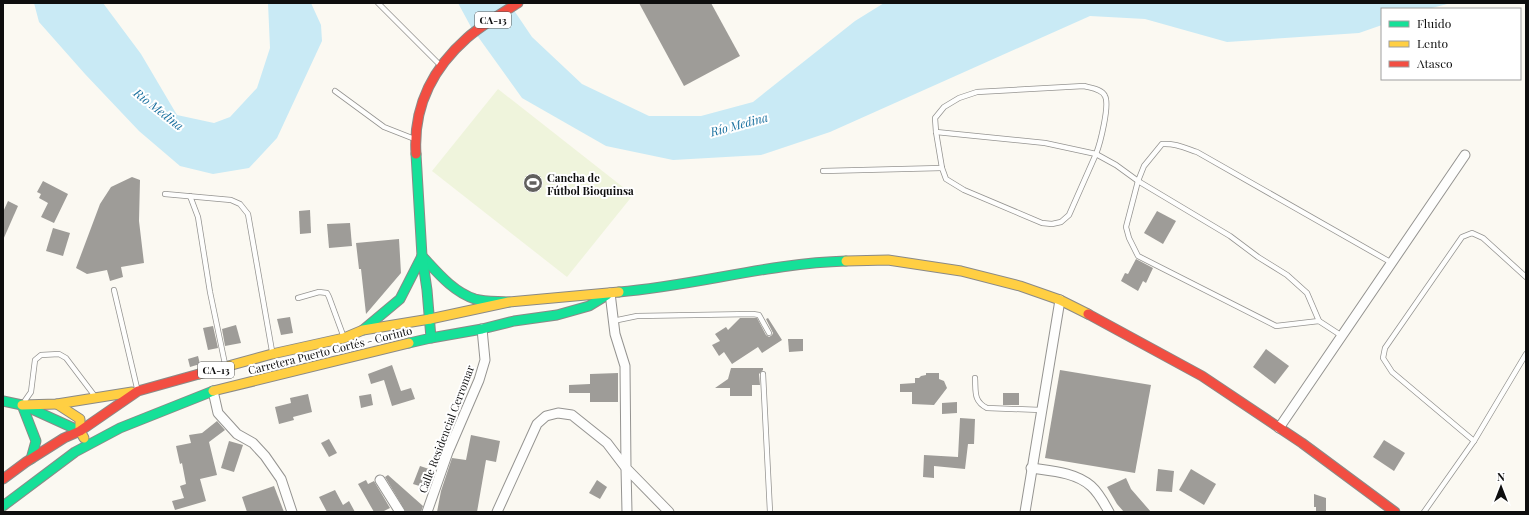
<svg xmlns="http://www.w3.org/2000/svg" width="1529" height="515" font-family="'Playfair Display',serif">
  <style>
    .pitch { fill: #eff4dc }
    .water { fill: #c9eaf5 }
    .building { fill: #9e9c98 }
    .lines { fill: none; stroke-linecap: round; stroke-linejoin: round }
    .lane-casing { stroke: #959491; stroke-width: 6 }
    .street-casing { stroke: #959491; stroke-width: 11 }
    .fast-casing { stroke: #8b8a87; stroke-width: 11 }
    .slow-casing { stroke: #8b8a87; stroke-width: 11 }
    .jam-casing { stroke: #8b8a87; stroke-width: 11 }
    .lane { stroke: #fefefd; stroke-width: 4.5 }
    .street { stroke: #fefefd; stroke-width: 9 }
    .fast { stroke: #16e098; stroke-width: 9 }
    .slow { stroke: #ffcf43; stroke-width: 9 }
    .jam { stroke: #f24e42; stroke-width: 9 }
    .labels { text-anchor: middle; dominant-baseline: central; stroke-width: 4; stroke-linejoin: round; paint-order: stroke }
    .shield { fill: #fff; stroke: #565656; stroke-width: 1 }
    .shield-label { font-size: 10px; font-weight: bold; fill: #0e0e0e }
    .poi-label { font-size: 11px; font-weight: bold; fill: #0e0e0e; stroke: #fff; text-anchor: start }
    .street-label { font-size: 11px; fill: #0e0e0e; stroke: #fff }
    .water-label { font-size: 12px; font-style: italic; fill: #186f9e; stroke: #fff }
  </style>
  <rect width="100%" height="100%" fill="#fbf9f2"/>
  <!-- pitch -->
  <path class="pitch" d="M498 89 633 195 567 277 432 171Z"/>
  <!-- water -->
  <g class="water">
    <path d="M34 3H103L141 54 177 115 214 123 230 117 257 88 270 48 268 3H311L321 25 322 41 277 138 249 168 213 174 180 166 139 131 85 74 39 22Z"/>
    <path d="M458 3H509L532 37 582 84 649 116H701L753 102 855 21 884 3H1451L1428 9H1382V25L1359 33 1227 42 1145 19 1090 16 830 132 761 155 673 160 606 146 522 98 471 27Z"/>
  </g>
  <!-- building -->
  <g class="building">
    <path d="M639 3H711L740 56 684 86Z"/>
    <path d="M132 177 140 180 139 221 144 263 121 267 123 277 110 281 107 270 87 274 76 268 100 204 111 187Z"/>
    <path d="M43 181 68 194 54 223 41 217 48 203 39 198 41 194 37 192Z"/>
    <path d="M8 201 18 206 3 240V212Z"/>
    <path d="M310 210 311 233 300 234 299 211Z"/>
    <path d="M1157 211 1176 221 1163 244 1144 233Z"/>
    <path d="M350 223 352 246 329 248 327 224Z"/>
    <path d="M53 228 70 233 63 256 46 251Z"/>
    <path d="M399 239 401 273 366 314 361 269H359L356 243Z"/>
    <path d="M1136 259 1153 268 1146 283 1143 281 1138 291 1121 281 1125 273 1128 274Z"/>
    <path d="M290 317 293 333 281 335 277 319Z"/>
    <path d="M740 318H757L766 335 769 337 772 335 773 333 766 319 768 318 782 340 762 353 758 347 732 364 724 352 719 356 712 345 720 341 715 334 726 327 728 330Z"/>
    <path d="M236 325 241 343 225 346 222 329Z"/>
    <path d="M213 326 218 348 208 350 203 328Z"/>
    <path d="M788 339H803V351L789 352Z"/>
    <path d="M1266 349 1289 366 1275 384 1253 367Z"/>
    <path d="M198 356 200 364 190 367 188 359Z"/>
    <path d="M392 365 401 391 411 388 415 399 392 406 384 380 371 384 368 374Z"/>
    <path d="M731 368H763V370L759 374 760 385H752V396H730V388H715L728 379Z"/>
    <path d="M1060 370 1151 385 1135 473 1045 458Z"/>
    <path d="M618 373V402H590V393H569V385L590 384V374Z"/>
    <path d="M926 373H939V379L944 381 947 388 934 405 912 404V392H900V384L915 383V378H919L921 376 926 375Z"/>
    <rect x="1003" y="393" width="16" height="12"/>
    <path d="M308 394 312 412 293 417 294 420 279 424 275 407 291 403 290 398Z"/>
    <path d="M371 394 373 405 361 408 359 396Z"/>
    <path d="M957 402V413L942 414V403Z"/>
    <path d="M960 418 975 419 974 444H968L965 469 934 466V478L923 477 924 455 958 457Z"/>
    <path d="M217 421 225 430 209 442 217 475 200 479 206 501 175 510 172 501 184 498 180 486 186 484 182 463 180 464 176 446 191 443 189 435 202 433Z"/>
    <path d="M471 435 500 441 496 462 486 460 477 512H437L441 491 452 458 466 460Z"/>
    <path d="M329 439 337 453 329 457 321 443Z"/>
    <path d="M1384 440 1405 453 1394 471 1373 457Z"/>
    <path d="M229 441 243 445 234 472 221 468Z"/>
    <path d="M420 466 435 471 429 489 413 484Z"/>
    <path d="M1158 469 1174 471 1172 492 1156 491Z"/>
    <path d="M1191 469 1216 484 1204 505 1179 490Z"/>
    <path d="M388 475 423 506 421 512H406L385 477Z"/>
    <path d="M1126 478 1131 489 1151 512H1124L1117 504 1107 487Z"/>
    <path d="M366 480 368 484 374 481 390 508 382 512H374L358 484Z"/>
    <path d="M597 480 607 487 600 499 589 493Z"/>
    <path d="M274 486 284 512H247L242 497Z"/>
    <path d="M335 490 343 505 349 501 355 512H327L319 497Z"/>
    <path d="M1314 494 1326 498V512H1316V507H1314Z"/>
  </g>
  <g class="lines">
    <defs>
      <g id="lane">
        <path d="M378 3 438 63"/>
        <path d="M1084 86C1091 88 1102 89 1105 96 1110 105 1100 144 1096 154L1069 215 1061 222 1052 224 1042 223 964 190 946 179 942 168 936 132 935 118 944 107 959 98 977 92Z"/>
        <path d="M335 91 384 127 412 138"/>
        <path d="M936 132 1045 143 1096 154 1116 165 1138 181 1230 236 1258 257 1287 275 1307 293 1319 321"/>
        <path d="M823 171 942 168"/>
        <path d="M165 194 231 200 240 204 248 214 272 351"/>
        <path d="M190 196 198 217 210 292 225 364"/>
        <path d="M114 290 137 388"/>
        <path d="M298 298 319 292 327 293 329 297 343 335"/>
        <path d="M613 321 637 316 753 314 759 315 769 333"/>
        <path d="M1342 336 1319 321 1276 326 1138 256 1129 238 1126 227 1138 181 1144 166 1162 144C1175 143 1185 148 1197 152L1392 263"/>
        <path d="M763 374 770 512"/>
        <path d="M975 378C976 391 973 401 987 408L1041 410"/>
        <path d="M24 402 31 392 35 360 41 355 59 354 66 358 94 395"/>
        <path d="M1474 441 1526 354"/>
        <path d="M1424 512 1474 441 1392 372 1383 358 1385 348 1462 237 1472 233 1483 238 1526 277"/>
      </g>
      <g id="street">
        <path d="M610 293 615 334 625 366 626 468 669 512"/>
        <path d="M213 391 218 413 237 434 253 443 265 456 281 479 292 512"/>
        <path d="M1279 428 1465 155"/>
        <path d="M1031 468C1051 471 1075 472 1091 486 1099 493 1104 503 1109 512"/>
        <path d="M380 480 400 512"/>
        <path d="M427 512 448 452 479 380 485 360 482 329"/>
        <path d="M497 512 537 424 546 416 558 413 572 415 607 443 626 468 627 512"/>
        <path d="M1025 512 1060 300"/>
      </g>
      <g id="fast">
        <path d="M422 256C437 272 453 292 475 299 486 302 498 301 509 302"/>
        <path d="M619 292C695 286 769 263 846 261"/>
        <path d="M363 330 400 299 422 256"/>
        <path d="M431 338 482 329 514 321 557 315 589 306 607 295"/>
        <path d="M409 343 431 338 427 290 422 256 416 154"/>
        <path d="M3 401 22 405"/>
        <path d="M22 405 36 441 31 459"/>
        <path d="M25 406 80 431"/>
        <path d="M3 506 75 452 120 428 213 391"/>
      </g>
      <g id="slow">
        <path d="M846 261 888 260 961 271 1020 286 1060 300 1088 314"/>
        <path d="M430 319 509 302 619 292"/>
        <path d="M199 374 272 354 344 338 363 330 430 319"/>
        <path d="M213 391 409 343"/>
        <path d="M57 404 80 419V431L84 438"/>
        <path d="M22 405 57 404 132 392"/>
      </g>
      <g id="jam">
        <path d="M416 154C413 107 432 69 467 38 482 25 501 14 518 3"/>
        <path d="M1088 314 1202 376 1302 443 1395 512"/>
        <path d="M3 479 26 462 64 438 80 431 138 391 199 374"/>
      </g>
    </defs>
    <!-- lane casing -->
    <use href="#lane" class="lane-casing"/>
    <!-- street casing -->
    <use href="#street" class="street-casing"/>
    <!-- fast casing -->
    <use href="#fast" class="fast-casing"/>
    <!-- slow casing -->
    <use href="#slow" class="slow-casing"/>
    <!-- jam casing -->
    <use href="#jam" class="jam-casing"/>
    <!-- lane -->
    <use href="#lane" class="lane"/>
    <!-- street -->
    <use href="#street" class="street"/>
    <!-- fast -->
    <use href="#fast" class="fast"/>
    <!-- slow -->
    <use href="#slow" class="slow"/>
    <!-- jam -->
    <use href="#jam" class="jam"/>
  </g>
  <!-- icons -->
  <defs>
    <symbol id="stadium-disc" viewBox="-11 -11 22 22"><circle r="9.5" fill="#61605e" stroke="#fff"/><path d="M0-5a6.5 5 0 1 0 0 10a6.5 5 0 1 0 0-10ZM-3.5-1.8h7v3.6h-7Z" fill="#fff"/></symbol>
  </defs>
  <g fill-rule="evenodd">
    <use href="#stadium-disc" x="522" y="172" width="22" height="22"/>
  </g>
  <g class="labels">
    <!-- shield labels -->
    <g class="shield">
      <rect x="475" y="12" width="36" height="16" rx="3"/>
      <rect x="198" y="362" width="36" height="16" rx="3"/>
    </g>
    <g class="shield-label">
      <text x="493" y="20">CA-13</text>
      <text x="216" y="370">CA-13</text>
    </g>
    <!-- poi labels -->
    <g class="poi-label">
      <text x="547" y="177">Cancha de<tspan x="547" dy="13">Fútbol Bioquinsa</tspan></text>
    </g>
    <!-- street labels -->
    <g class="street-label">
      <text transform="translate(330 350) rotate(-14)">Carretera Puerto Cortés - Corinto</text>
      <text transform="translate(446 429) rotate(-69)">Calle Residencial Cerromar</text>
    </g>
    <!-- water labels -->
    <g class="water-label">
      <text transform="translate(159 109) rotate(38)">Río Medina</text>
      <text transform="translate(739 124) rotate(-15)">Río Medina</text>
    </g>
  </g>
  <!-- border -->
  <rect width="1529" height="515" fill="none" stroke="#0e0e0e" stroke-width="8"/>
  <!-- legend -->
  <rect x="1381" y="8" width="140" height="72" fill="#ffffff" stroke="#9f9f9f"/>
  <rect x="1389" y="21" width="20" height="6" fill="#16e098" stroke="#9f9f9f"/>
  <text x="1417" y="28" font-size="12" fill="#0e0e0e">Fluido</text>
  <rect x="1389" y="41" width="20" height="6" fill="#ffcf43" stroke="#9f9f9f"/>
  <text x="1417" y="48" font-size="12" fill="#0e0e0e">Lento</text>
  <rect x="1389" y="61" width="20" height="6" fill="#f24e42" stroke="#9f9f9f"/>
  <text x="1417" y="68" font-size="12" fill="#0e0e0e">Atasco</text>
  <!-- north arrow -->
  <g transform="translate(1501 487)" stroke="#ffffff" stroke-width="3" paint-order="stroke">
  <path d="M0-3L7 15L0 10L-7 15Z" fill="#0e0e0e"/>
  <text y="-6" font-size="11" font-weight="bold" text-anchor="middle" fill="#0e0e0e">N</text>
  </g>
</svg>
